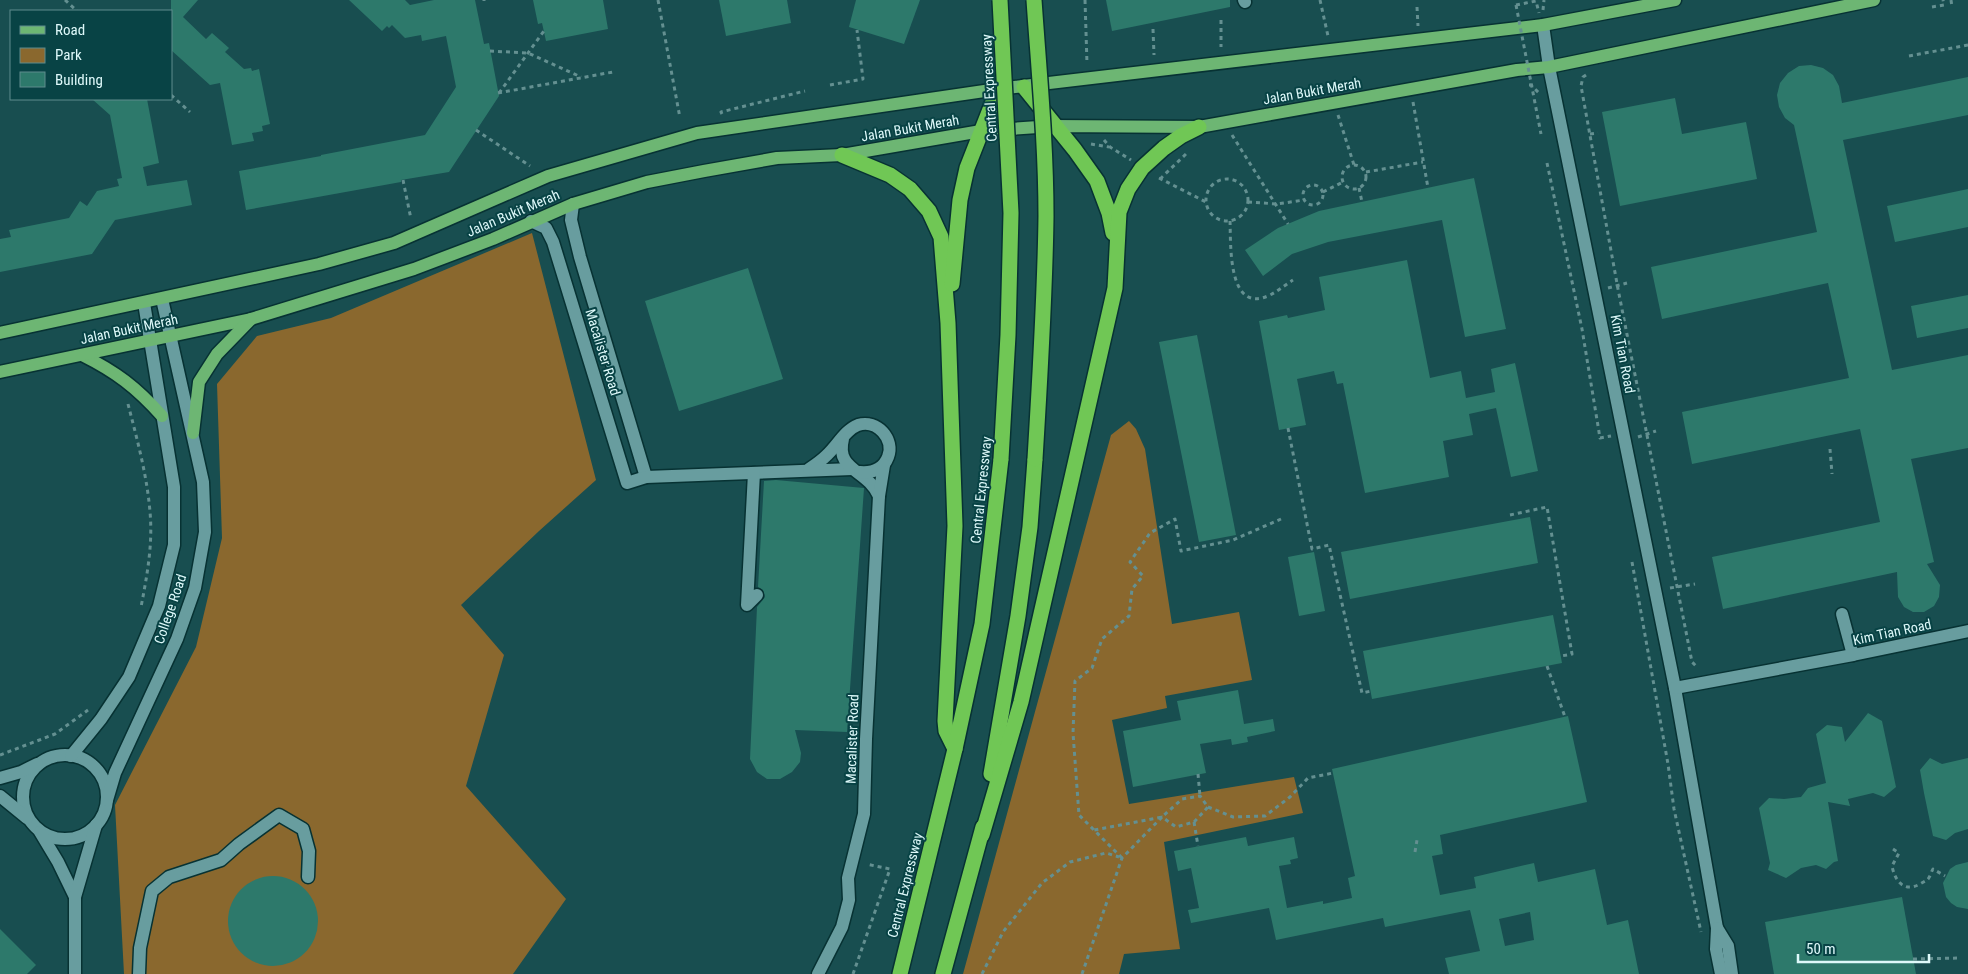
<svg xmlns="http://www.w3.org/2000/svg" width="1968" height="974" font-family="'Roboto Condensed',sans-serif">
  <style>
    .green { fill: #8a682e }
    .building { fill: #2d796b; fill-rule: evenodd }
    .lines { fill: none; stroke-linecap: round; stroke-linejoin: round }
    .minor-casing { stroke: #073233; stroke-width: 15 }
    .major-casing { stroke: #073233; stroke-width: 15 }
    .highway-casing { stroke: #073233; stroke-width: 18 }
    .path { stroke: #649091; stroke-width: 3; stroke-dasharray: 4 4; stroke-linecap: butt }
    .minor { stroke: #689d9f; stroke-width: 12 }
    .major { stroke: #6db673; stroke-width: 12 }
    .highway { stroke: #70c755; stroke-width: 15 }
    .highway-bridge-casing { stroke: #073233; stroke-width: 18; stroke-linecap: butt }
    .path-bridge { stroke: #649091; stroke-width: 3; stroke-dasharray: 4 4; stroke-linecap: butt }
    .highway-bridge { stroke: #70c755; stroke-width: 15 }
    .labels { text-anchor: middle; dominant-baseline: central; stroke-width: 4; stroke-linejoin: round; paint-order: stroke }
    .street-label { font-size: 14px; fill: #def9fa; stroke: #084345 }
  </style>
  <rect width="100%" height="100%" fill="#184e50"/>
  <!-- green -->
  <g class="green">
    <path d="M532 233 596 480 539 531 461 605 504 655 466 786 566 899 513 974H124L115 805 196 647 222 538 217 384 257 336 331 318Z"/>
    <path d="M1129 421 1136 429 1145 449 1172 624 1239 612 1252 680 1165 696 1167 708 1112 720 1129 804 1294 777 1303 813 1164 842 1180 949 1124 954 1119 974H963L1111 435Z"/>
  </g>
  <!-- building -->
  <g class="building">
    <path d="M171 0H198L183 17 206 39 212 33 229 48 225 52 244 69 251 68 252 71 259 69 270 124 262 126 263 131 252 133 254 141 232 145 220 83 210 85 171 50Z"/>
    <path d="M349 0H405L410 5 434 0H475L484 44 489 43 499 96 449 172 401 180V182L246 210 239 171 321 156V155L425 135 456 87 446 36 422 41 421 35 405 38 392 25 389 28 387 26 382 31Z"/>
    <path d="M533 0H603L608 29 546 41 542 23 538 24Z"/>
    <path d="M719 0H787L791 23 726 36Z"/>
    <path d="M856 0H920L904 44 849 27Z"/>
    <path d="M1106 0H1230V7L1112 31Z"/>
    <path d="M1811 65 1823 68 1833 75 1839 86 1842 103 1968 77V115L1843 140 1892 370 1968 355V448L1911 459 1934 562 1927 564 1940 585 1939 597 1934 606 1924 612H1913L1904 607 1898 597 1897 572 1723 609 1712 557 1880 522 1860 429 1692 464 1682 412 1849 378 1828 283 1662 319 1651 267 1817 232 1794 125 1785 118 1779 107 1777 95 1780 83 1788 73 1799 66Z"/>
    <path d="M1675 98 1682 134 1746 122 1757 179 1620 206 1602 112Z"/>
    <path d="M92 99H147L159 163 143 167 147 186 187 180 192 205 115 220 92 254 0 272V239L11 237 9 230 69 218 80 201 87 206 97 191 119 186 117 179 122 178 110 115Z"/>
    <path d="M1474 178 1506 329 1465 337 1442 220 1328 242 1292 254 1263 276 1245 250 1278 228 1319 211Z"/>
    <path d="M1968 189V227L1895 242 1887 206Z"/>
    <path d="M1407 260 1430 378 1461 371 1466 398 1495 392 1491 369 1515 363 1538 471 1511 477 1496 408 1469 414 1473 435 1443 441 1449 477 1365 493 1343 383 1337 384 1334 371 1297 379 1306 425 1279 430 1259 321 1287 315 1288 318 1325 310 1319 277Z"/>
    <path d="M748 268 783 379 679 411 645 301Z"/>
    <path d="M1968 295V328L1917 338 1911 306Z"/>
    <path d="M1197 335 1236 535 1199 542 1159 342Z"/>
    <path d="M776 480 864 488 847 732 795 730 801 753 800 762 792 772 780 779H767L757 772 750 759 757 607 765 597 763 590 758 587 764 481Z"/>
    <path d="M1530 517 1538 563 1350 599 1341 552Z"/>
    <path d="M1314 552 1325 611 1299 616 1288 557Z"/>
    <path d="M1553 615 1562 663 1372 699 1363 651Z"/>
    <path d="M1238 690 1244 724 1273 719 1275 731 1247 737 1248 742 1232 745 1231 739 1200 744 1206 773 1133 787 1123 731 1181 720 1177 701Z"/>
    <path d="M1868 713 1882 721 1896 787 1884 797 1873 793 1848 799 1850 806 1828 802 1838 861 1834 862 1826 869 1816 865 1801 868 1786 878 1768 870 1770 863 1759 808 1769 798 1784 799 1801 797 1808 788 1826 783 1816 734 1827 725 1842 727 1845 742Z"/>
    <path d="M1568 716 1587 802 1440 835 1443 854 1432 856 1440 895 1476 888 1474 877 1534 863 1538 882 1595 869 1607 925 1628 920 1639 974H1449L1445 958 1480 951 1470 910 1385 927 1383 918 1276 940 1269 908 1191 923 1188 910 1199 908 1191 868 1178 871 1174 851 1246 837 1248 846 1294 837 1298 858 1290 860 1291 864 1279 866 1287 908 1323 901V904L1352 898 1348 878 1355 876 1332 769ZM1530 912 1534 940 1505 946 1499 919Z"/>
    <path d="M1930 758 1942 764 1968 758V829L1955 833 1946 840 1933 836 1924 793 1920 770Z"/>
    <path d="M1968 862V909L1957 907 1951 903 1946 897 1943 883 1950 869 1956 865Z"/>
    <circle cx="273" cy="921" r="45"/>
    <path d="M1902 897 1916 974H1774L1765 922Z"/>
    <path d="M0 929 36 965 27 974H0Z"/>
  </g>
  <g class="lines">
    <defs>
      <g id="minor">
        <path d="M1244 0 1245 2"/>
        <path d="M1543 25 1549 67 1675 688 1717 928 1716 949 1721 974"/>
        <path d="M573 204 571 220 580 257 646 477"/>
        <path d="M531 221 546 228 553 242 627 483 646 477 852 469"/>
        <path d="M843 439C835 471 867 469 879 496"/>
        <path d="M809 469C815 465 822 460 827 455 837 446 845 430 858 425 877 419 895 439 888 457 883 470 872 473 860 472"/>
        <path d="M754 473 747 605 757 595"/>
        <path d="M1842 614 1853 655"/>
        <path d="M1675 688 1853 655 1968 631"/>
        <circle cx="65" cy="797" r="42"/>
        <path d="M71 756 101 719 129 677 159 606 174 545V487L144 303"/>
        <path d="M0 778 21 772 37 764"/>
        <path d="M0 796 27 818"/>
        <path d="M107 800 115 773 177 639 195 588 205 532 203 482 162 299"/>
        <path d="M40 832 58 862 75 897"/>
        <path d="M1717 928 1728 946 1732 974"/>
        <path d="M75 974V897L96 825"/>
        <path d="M139 974 140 948 152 891 169 877 221 860 239 844 279 815 303 829 309 851 308 877"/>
        <path d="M818 974 842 927 849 900 848 878 864 814 866 739 879 496 884 465"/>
      </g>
      <g id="major">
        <path d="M0 333 319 264 394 243 548 176 697 133 998 89 1543 25 1675 0"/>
        <path d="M82 355C116 372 136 387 162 416"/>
        <path d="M0 372 251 319 414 269 493 239 573 204 647 182 704 171 777 158 842 155 981 131 1053 126 1199 127 1517 70 1549 67 1874 0"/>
        <path d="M193 433 199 382 217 354 251 319"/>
      </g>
      <g id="highway">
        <path d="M1024 87 1075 150 1097 181 1109 213 1113 233"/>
        <path d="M842 155 890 175 910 189 929 211 941 237 948 323 955 526 945 721 946 731 955 749"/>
        <path d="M952 284 960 200 967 168 998 89"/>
        <path d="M991 774 1018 616 1030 527 1035 459"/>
        <path d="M982 835 1021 702 1115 288 1119 212 1128 189 1142 168 1164 148 1181 136 1199 127"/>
        <path d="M900 974 955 749 982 624 1001 459"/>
        <path d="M943 974 983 827"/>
      </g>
    </defs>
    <!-- minor casing -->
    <use href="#minor" class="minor-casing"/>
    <!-- major casing -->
    <use href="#major" class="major-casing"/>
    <!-- highway casing -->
    <use href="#highway" class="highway-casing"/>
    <!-- path -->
    <g class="path">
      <path d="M65 0 77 11"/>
      <path d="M484 0V1"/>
      <path d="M658 0 680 118"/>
      <path d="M1085 0 1087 64"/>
      <path d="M1320 0 1328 36"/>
      <path d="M1951 0 1952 7"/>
      <path d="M1516 5 1536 1 1539 13"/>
      <path d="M1417 7 1418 26"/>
      <path d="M1932 7 1944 5 1943 0"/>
      <path d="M1543 10 1544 0"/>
      <path d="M1221 20V47"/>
      <path d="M1153 29 1154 55"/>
      <path d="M490 51 528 53 581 77"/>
      <path d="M1909 56 1968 45"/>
      <path d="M1586 75 1583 77 1581 86 1618 289 1692 662 1698 668"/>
      <path d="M830 85 863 79 857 30"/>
      <path d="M1529 85H1531L1539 93"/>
      <path d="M498 93 613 72"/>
      <path d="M499 93 544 31"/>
      <path d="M171 95 190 112"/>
      <path d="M1413 102 1428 188"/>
      <path d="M722 114 721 112 805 91"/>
      <path d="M1338 115 1354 165"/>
      <path d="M476 130 530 166"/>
      <path d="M1590 134 1598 133"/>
      <path d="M1232 135 1288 224"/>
      <path d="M1104 140 1110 147 1131 160"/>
      <path d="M1091 144 1109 147"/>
      <path d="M1547 163 1582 329 1600 438 1611 436"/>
      <circle cx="1354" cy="177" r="12"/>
      <path d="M1366 172 1423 162"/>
      <path d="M1159 178 1206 202"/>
      <path d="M1160 179 1187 153"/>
      <circle cx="1227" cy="200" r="21"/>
      <path d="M403 180 411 219"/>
      <circle cx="1313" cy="195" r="10"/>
      <path d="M1359 188 1362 202"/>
      <path d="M1323 192 1343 182"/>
      <path d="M1248 202 1277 204 1304 200"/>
      <path d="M1230 221C1231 243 1227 316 1270 295 1278 291 1285 285 1293 280"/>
      <path d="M1608 288 1627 283"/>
      <path d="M128 404C137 439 147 475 150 512 153 544 147 576 141 607"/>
      <path d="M1288 428 1312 549 1329 545 1362 693 1371 691"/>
      <path d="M1638 437 1656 431"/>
      <path d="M1830 449 1832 474"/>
      <path d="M1510 515 1547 507 1572 654 1561 656"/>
      <path d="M1632 562 1668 764 1674 809 1701 932"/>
      <path d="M1670 588 1695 584"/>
      <path d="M1547 666 1565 717"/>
      <path d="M0 755 55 734 88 710"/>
      <path d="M1198 774 1200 796"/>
      <path d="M1208 807 1233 817 1265 816 1290 797 1308 778 1333 773"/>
      <path d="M1194 822 1198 846"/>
      <path d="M1893 849 1899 853 1892 866C1895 881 1904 893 1920 884 1920 884 1927 880 1927 880 1930 878 1931 872 1933 869L1945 876"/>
      <path d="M1415 852 1417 840"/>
      <path d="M1122 858 1079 815 1073 733 1075 681 1092 668 1102 639 1129 616 1132 589 1143 576 1130 562 1150 533 1175 519 1181 551 1233 540 1281 519"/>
      <path d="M1913 959 1959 958"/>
      <path d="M853 974 890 869 866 864"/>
      <path d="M982 974 1003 932 1042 883 1070 862 1106 853 1119 857"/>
      <path d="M1082 974 1122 858 1162 817 1176 827 1194 822 1208 807 1200 796 1182 799 1162 817 1094 830"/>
    </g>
    <!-- minor -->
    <use href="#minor" class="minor"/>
    <!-- major -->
    <use href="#major" class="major"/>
    <!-- highway -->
    <use href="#highway" class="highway"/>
    <defs>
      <g id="highway-bridge">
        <path d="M1000 0 1011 213 1008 335 1001 459"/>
        <path d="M1034 0C1039 72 1046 144 1046 216 1045 297 1040 378 1035 459"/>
      </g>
    </defs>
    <!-- highway-bridge casing -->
    <use href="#highway-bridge" class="highway-bridge-casing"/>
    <!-- path-bridge -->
    <path class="path-bridge" d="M1516 5 1541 134"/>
    <!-- highway-bridge -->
    <use href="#highway-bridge" class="highway-bridge"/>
  </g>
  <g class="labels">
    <!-- street labels -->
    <g class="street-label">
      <text transform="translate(989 88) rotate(-93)">Central Expressway</text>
      <text transform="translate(1312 91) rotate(-10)">Jalan Bukit Merah</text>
      <text transform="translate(910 128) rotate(-10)">Jalan Bukit Merah</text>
      <text transform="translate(513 213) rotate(-23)">Jalan Bukit Merah</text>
      <text transform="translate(129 329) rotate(-12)">Jalan Bukit Merah</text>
      <text transform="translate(603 352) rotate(73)">Macalister Road</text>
      <text transform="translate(1623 354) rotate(79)">Kim Tian Road</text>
      <text transform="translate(981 490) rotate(-84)">Central Expressway</text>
      <text transform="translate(170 609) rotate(-71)">College Road</text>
      <text transform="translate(1892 632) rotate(-12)">Kim Tian Road</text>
      <text transform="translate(852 739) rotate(-88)">Macalister Road</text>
      <text transform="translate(905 885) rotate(-76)">Central Expressway</text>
    </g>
  </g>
  <!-- legend -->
  <rect x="10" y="10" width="162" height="90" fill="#084345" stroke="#5e8c8d"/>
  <rect x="20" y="26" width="25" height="8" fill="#6db673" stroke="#5e8c8d"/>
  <text x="55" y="35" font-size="15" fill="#def9fa">Road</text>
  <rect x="20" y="48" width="25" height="15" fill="#8a682e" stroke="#5e8c8d"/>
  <text x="55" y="60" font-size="15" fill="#def9fa">Park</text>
  <rect x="20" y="72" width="25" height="15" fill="#2d796b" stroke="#5e8c8d"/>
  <text x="55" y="85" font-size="15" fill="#def9fa">Building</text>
  <!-- scale -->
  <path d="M1798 954v8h131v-8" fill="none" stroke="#def9fa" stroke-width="2.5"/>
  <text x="1806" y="954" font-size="15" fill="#def9fa" stroke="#084345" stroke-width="4" paint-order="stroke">50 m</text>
</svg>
